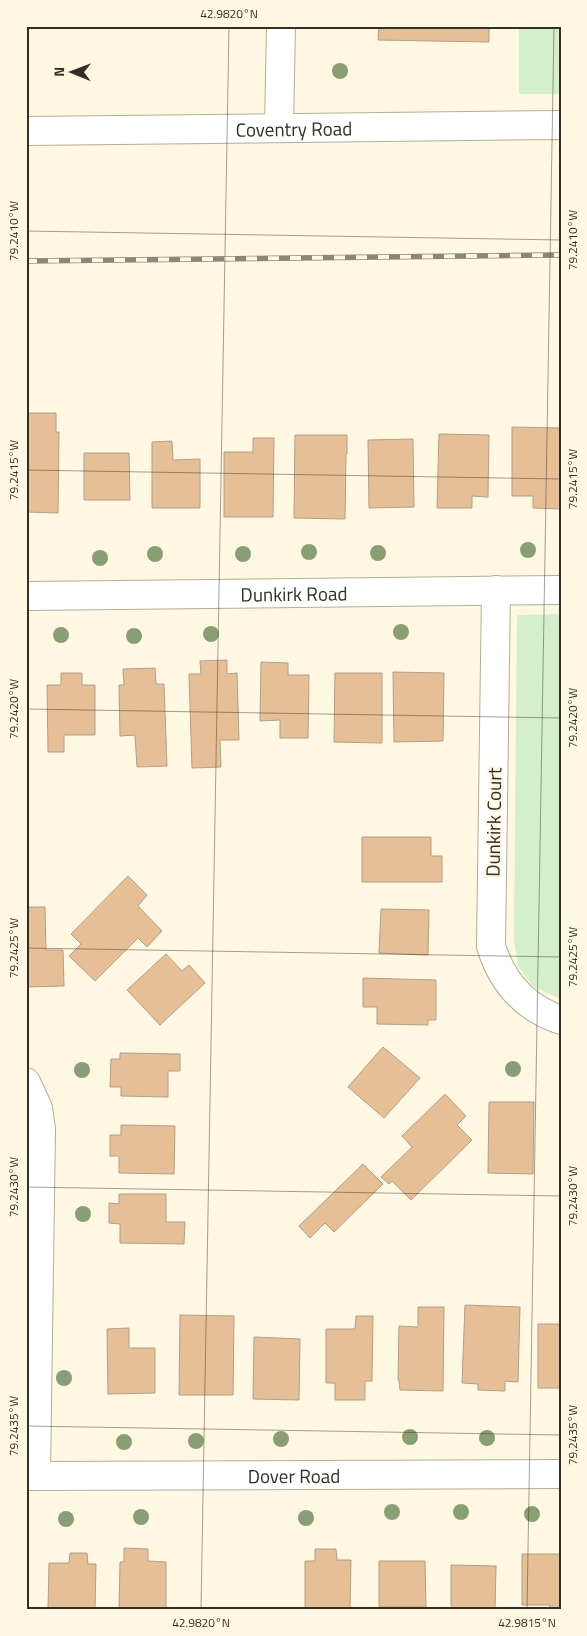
<svg xmlns="http://www.w3.org/2000/svg" width="587" height="1636" font-family="'Titillium Web',sans-serif">
  <style>
    .green { fill: #d3f0ca }
    .building { fill: #e7bf97; stroke: #b29e8a }
    .lines { fill: none; stroke-linecap: round; stroke-linejoin: round }
    .minor-casing { stroke: #b6ad94; stroke-width: 30 }
    .minor { stroke: #fff; stroke-width: 28 }
    .rail-casing { stroke: #8b8777; stroke-width: 5.5 }
    .rail { stroke: #fef7e1; stroke-width: 4; stroke-dasharray: 11; stroke-linecap: butt }
    .tree { fill: #8a9e74 }
    .ticks { fill: none; stroke: #322f24; stroke-width: 1; stroke-opacity: 0.45 }
    .labels { text-anchor: middle; dominant-baseline: central; stroke-width: 4.5; stroke-linejoin: round; paint-order: stroke }
    .street-label { font-size: 19px; fill: #322f24; stroke: #fef7e1 }
    .neatline { fill: none; stroke: #322f24; stroke-width: 2 }
    .ticks-label { font-size: 12px; text-anchor: middle; fill: #322f24 }
  </style>
  <rect width="100%" height="100%" fill="#fef7e1"/>
  <!-- green -->
  <g class="green">
    <rect x="519" y="26" width="42" height="68"/>
    <path d="M561 614V999L533 987 518 966 514 939 517 615Z"/>
  </g>
  <!-- building -->
  <g class="building">
    <path d="M379 26H489V42L378 40Z"/>
    <path d="M26 413H56V432H59L58 513 26 512Z"/>
    <path d="M512 427 560 428V509L533 508V496H512Z"/>
    <path d="M439 434 489 435 488 497 472 496V508H437Z"/>
    <path d="M295 435H347V454H346L345 519 294 518Z"/>
    <path d="M253 438H274L273 517H224V452H253Z"/>
    <path d="M413 439 414 507 369 508 368 440Z"/>
    <path d="M172 441 173 460 200 459V508H152V442Z"/>
    <path d="M84 453H129L130 500H84Z"/>
    <path d="M227 660V674L237 673 239 740H220L221 767 192 768 189 674H201L200 661Z"/>
    <path d="M261 662 288 663V675H309L308 738H280V720L260 721Z"/>
    <path d="M155 668 156 684H164L167 766 137 767 135 735 120 736 119 685H124L123 669Z"/>
    <path d="M393 672 444 673 443 741 394 742Z"/>
    <path d="M61 673H82V685H95V735H64V752H48L47 685H61Z"/>
    <path d="M335 673H382V743L334 742Z"/>
    <path d="M362 837H431V856H442V882H362Z"/>
    <path d="M128 876 147 895 138 906 162 931 147 947 138 938 95 981 69 956 81 944 71 934Z"/>
    <path d="M26 907H45L46 950H63L64 986 26 987Z"/>
    <path d="M381 909 429 910 428 955 379 953Z"/>
    <path d="M166 954 182 971 189 965 205 983 160 1025 127 990Z"/>
    <path d="M363 978 436 980V1020H428V1025L377 1024V1007H363Z"/>
    <path d="M383 1047 420 1078 384 1118 348 1087Z"/>
    <path d="M120 1053 180 1054V1071H168V1097L121 1096V1087H110L111 1059H120Z"/>
    <path d="M445 1094 466 1116 457 1125 472 1140 411 1200 392 1181 389 1184 381 1177 412 1147 402 1136Z"/>
    <path d="M489 1102H534L533 1174 488 1173Z"/>
    <path d="M121 1125 175 1126 174 1174 119 1173V1156H110V1135H121Z"/>
    <path d="M363 1164 383 1184 334 1232 325 1223 310 1238 299 1226Z"/>
    <path d="M119 1194H166V1222H185L184 1244 120 1243V1224L109 1223V1203L119 1204Z"/>
    <path d="M465 1305 520 1307 518 1382 505 1381V1391L478 1390V1384L462 1383Z"/>
    <path d="M418 1307H444L443 1391 400 1390 399 1380H398L399 1326 418 1327Z"/>
    <path d="M180 1315 234 1316 233 1395H179Z"/>
    <path d="M356 1316H373L372 1381H365V1400H335V1383H326V1329H355Z"/>
    <rect x="538" y="1324" width="23" height="64"/>
    <path d="M129 1328V1348H155V1393L108 1394 107 1329Z"/>
    <path d="M254 1337 300 1339 299 1400 253 1399Z"/>
    <path d="M124 1548 148 1549V1561L166 1562V1610H119L120 1562H124Z"/>
    <path d="M315 1549H336L337 1560H351L350 1610H305V1561H315Z"/>
    <path d="M70 1553H87L88 1564H96L95 1609 48 1608 49 1563H69Z"/>
    <path d="M522 1554H561V1610H549L550 1605H522Z"/>
    <path d="M379 1561H425L426 1607H379Z"/>
    <path d="M451 1565 496 1566 495 1610H451Z"/>
  </g>
  <g class="lines">
    <defs>
      <g id="minor">
        <path d="M279 128 281 26"/>
        <path id="s1" d="M26 131 561 125"/>
        <path d="M496 590 491 946C502 982 525 1008 561 1020"/>
        <path id="s2" d="M26 596 561 590"/>
        <path d="M26 1082 38 1108 41 1129 36 1476"/>
        <path id="s3" d="M26 1476 561 1474"/>
      </g>
    </defs>
    <!-- minor casing -->
    <use href="#minor" class="minor-casing"/>
    <!-- minor -->
    <use href="#minor" class="minor"/>
    <defs>
      <path id="rail" d="M26 261 561 255"/>
    </defs>
    <!-- rail casing -->
    <use href="#rail" class="rail-casing"/>
    <!-- rail -->
    <use href="#rail" class="rail"/>
  </g>
  <!-- trees -->
  <g class="tree">
    <circle cx="340" cy="71" r="8"/>
    <circle cx="528" cy="550" r="8"/>
    <circle cx="309" cy="552" r="8"/>
    <circle cx="378" cy="553" r="8"/>
    <circle cx="155" cy="554" r="8"/>
    <circle cx="243" cy="554" r="8"/>
    <circle cx="100" cy="558" r="8"/>
    <circle cx="401" cy="632" r="8"/>
    <circle cx="211" cy="634" r="8"/>
    <circle cx="61" cy="635" r="8"/>
    <circle cx="134" cy="636" r="8"/>
    <circle cx="513" cy="1069" r="8"/>
    <circle cx="82" cy="1070" r="8"/>
    <circle cx="83" cy="1214" r="8"/>
    <circle cx="64" cy="1378" r="8"/>
    <circle cx="410" cy="1437" r="8"/>
    <circle cx="487" cy="1438" r="8"/>
    <circle cx="281" cy="1439" r="8"/>
    <circle cx="196" cy="1441" r="8"/>
    <circle cx="124" cy="1442" r="8"/>
    <circle cx="392" cy="1512" r="8"/>
    <circle cx="461" cy="1512" r="8"/>
    <circle cx="532" cy="1514" r="8"/>
    <circle cx="141" cy="1517" r="8"/>
    <circle cx="306" cy="1518" r="8"/>
    <circle cx="66" cy="1519" r="8"/>
  </g>
  <!-- ticks -->
  <path class="ticks" d="M26 231 561 240M26 470 561 479M26 709 561 718M26 948 561 957M26 1187 561 1196M26 1426 561 1435M201 1610 229 26M527 1610 554 26"/>
  <g class="labels">
    <!-- street labels -->
    <g class="street-label">
      <text stroke="none"><textPath href="#s1" startOffset="268">Coventry Road</textPath></text>
      <text stroke="none"><textPath href="#s2" startOffset="268">Dunkirk Road</textPath></text>
      <text transform="translate(493 822) rotate(-89)">Dunkirk Court</text>
      <text stroke="none"><textPath href="#s3" startOffset="268">Dover Road</textPath></text>
    </g>
  </g>
  <!-- border -->
  <rect width="587" height="1636" fill="none" stroke="#fef7e1" stroke-width="55"/>
  <!-- north arrow -->
  <g transform="translate(72 72) rotate(271)" stroke="#fef7e1" stroke-width="4" paint-order="stroke">
  <path d="M0-4L9 19L0 12L-9 19Z" fill="#322f24"/>
  <text y="-8" font-size="14" font-weight="bold" text-anchor="middle" fill="#322f24">N</text>
  </g>
  <rect x="28" y="28" width="532" height="1580" class="neatline"/>
  <g class="ticks-label">
    <text x="229" y="18">42.9820°N</text>
    <text transform="translate(14 231) rotate(-90)" y="4">79.2410°W</text>
    <text transform="translate(573 240) rotate(-90)" y="4">79.2410°W</text>
    <text transform="translate(14 470) rotate(-90)" y="4">79.2415°W</text>
    <text transform="translate(573 479) rotate(-90)" y="4">79.2415°W</text>
    <text transform="translate(14 709) rotate(-90)" y="4">79.2420°W</text>
    <text transform="translate(573 718) rotate(-90)" y="4">79.2420°W</text>
    <text transform="translate(14 948) rotate(-90)" y="4">79.2425°W</text>
    <text transform="translate(573 957) rotate(-90)" y="4">79.2425°W</text>
    <text transform="translate(14 1187) rotate(-90)" y="4">79.2430°W</text>
    <text transform="translate(573 1196) rotate(-90)" y="4">79.2430°W</text>
    <text transform="translate(14 1426) rotate(-90)" y="4">79.2435°W</text>
    <text transform="translate(573 1435) rotate(-90)" y="4">79.2435°W</text>
    <text x="201" y="1627">42.9820°N</text>
    <text x="527" y="1627">42.9815°N</text>
  </g>
</svg>
